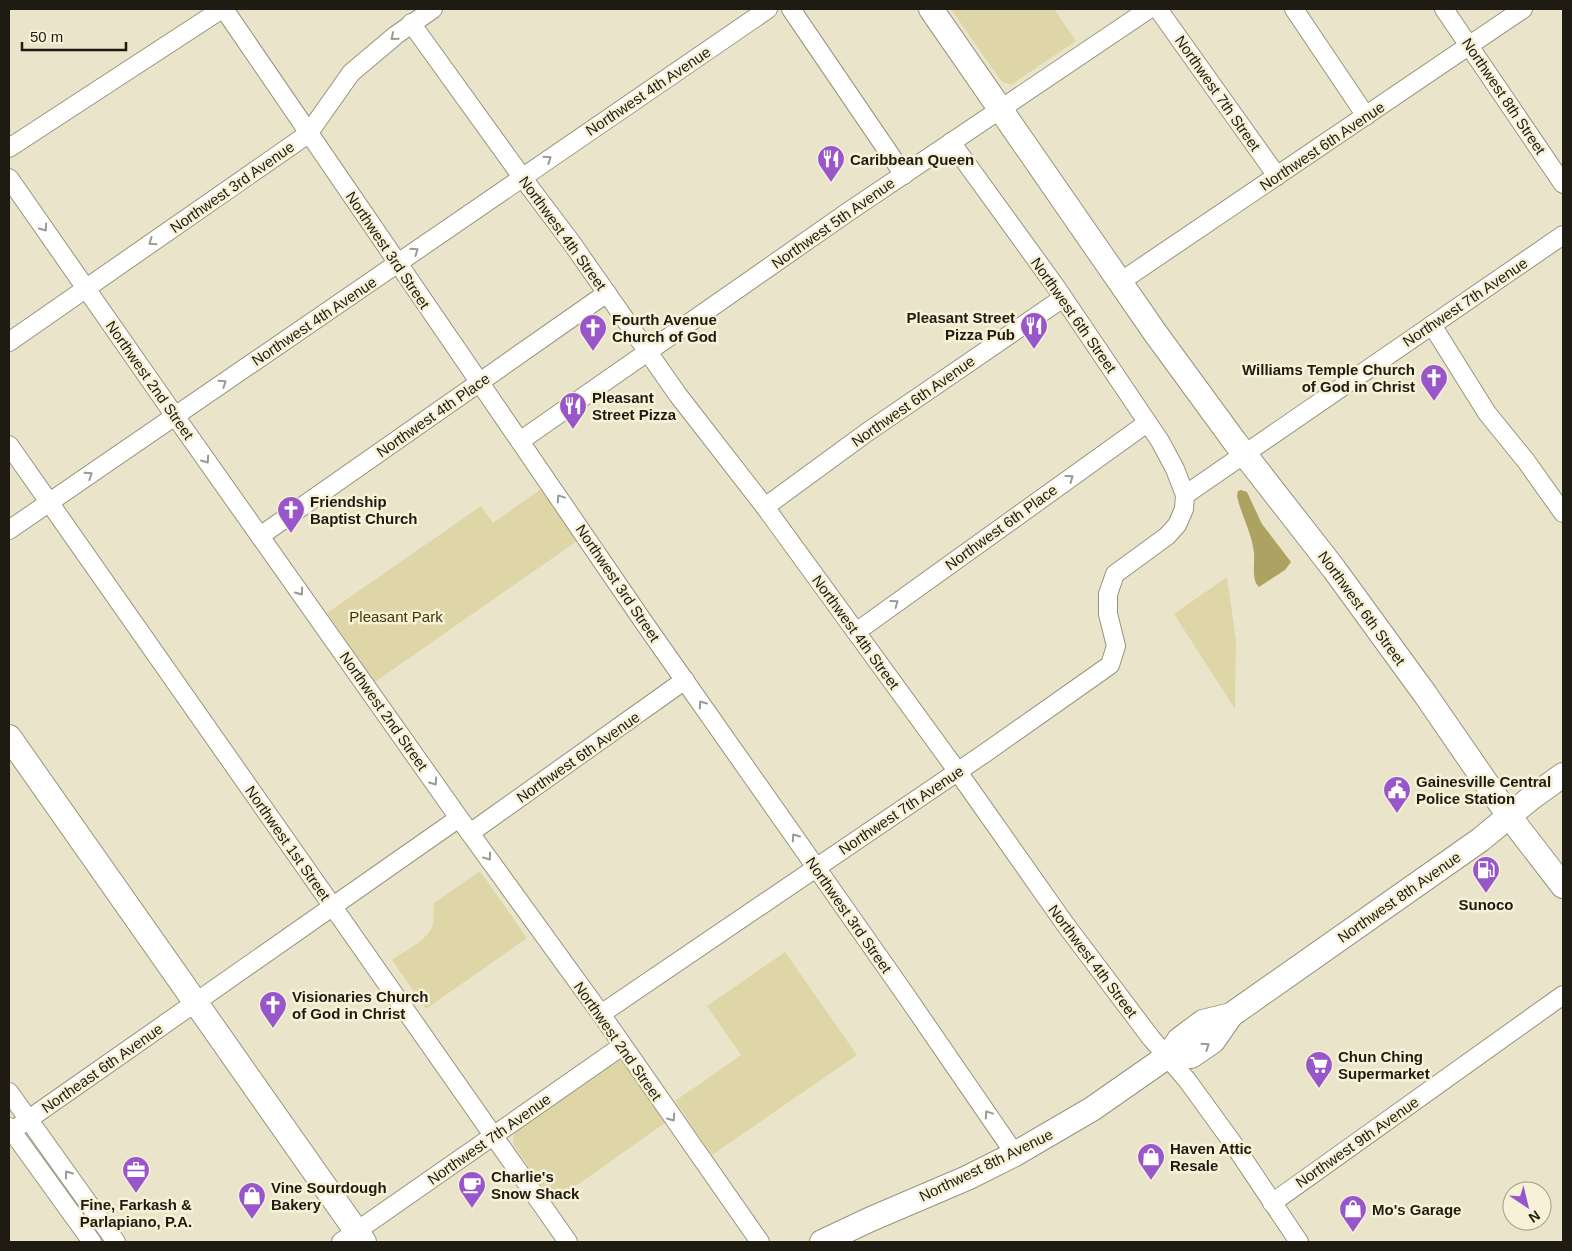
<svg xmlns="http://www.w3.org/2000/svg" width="1572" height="1251" font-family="Helvetica,sans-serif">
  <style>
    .green { fill: #dfd6a8 }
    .water { fill: #aea263 }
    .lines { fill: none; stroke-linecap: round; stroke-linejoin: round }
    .street-casing { stroke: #98937b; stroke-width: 20 }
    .secondary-casing { stroke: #98937b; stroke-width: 26 }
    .street { stroke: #fff; stroke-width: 18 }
    .secondary { stroke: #fff; stroke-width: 24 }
    .oneway { stroke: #9a9994 }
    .labels { text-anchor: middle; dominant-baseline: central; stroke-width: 5; stroke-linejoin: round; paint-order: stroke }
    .street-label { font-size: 15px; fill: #1e1c12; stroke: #f7f2d7 }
    .poi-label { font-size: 15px; font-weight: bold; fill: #1e1c12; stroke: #f7f2d7; text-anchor: start }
    .park-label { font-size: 15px; fill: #3f3600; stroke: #f7f2d7 }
  </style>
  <rect width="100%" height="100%" fill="#eae5ca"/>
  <!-- green -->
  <g class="green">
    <path d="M951 9H1054L1076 41 1011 85 1001 81Z"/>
    <path d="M541 489 577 541 375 682 327 613 481 506 493 523Z"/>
    <path d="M1227 577 1236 640 1235 709 1174 614Z"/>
    <path d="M480 871 527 938 426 1009 392 960C404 951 430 940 433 923 434 916 433 910 434 903Z"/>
    <path d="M785 952 857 1055 712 1155 675 1101 741 1055 707 1006Z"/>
    <path d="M616 1060H620L624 1063 665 1123 553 1202 515 1147C510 1137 515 1132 521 1125Z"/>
  </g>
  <!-- water -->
  <path class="water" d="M1241 490 1247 492 1262 524 1291 562 1285 570 1259 587C1251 580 1255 563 1254 553 1252 533 1241 515 1237 496L1238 491Z"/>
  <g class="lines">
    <defs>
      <g id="street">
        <path d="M224 9 645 624 905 994 1015 1154"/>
        <path d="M791 9 904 175"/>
        <path d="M1158 9 1277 176"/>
        <path d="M1294 9 1366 116"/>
        <path d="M1444 9 1563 184"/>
        <path d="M411 23 522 177 571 242 678 395 765 507 958 772 1065 924 1151 1038 1187 1080 1232 1142 1299 1242"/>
        <path d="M9 148 222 9"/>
        <path d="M9 178 168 406 459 818 601 1014 760 1242"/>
        <path d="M1120 282 1523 9"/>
        <path d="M1432 325 1487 413 1526 461 1563 513"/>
        <path d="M9 342 308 134 351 73 396 35 433 9"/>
        <path d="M520 441 848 212 1149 9"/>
        <path d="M9 445 568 1242"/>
        <path d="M1185 495 1563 235"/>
        <path d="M765 507 866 433 1063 298"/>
        <path d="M9 530 768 9"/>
        <path d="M260 536 607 293"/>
        <path d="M856 632 1147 423"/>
        <path d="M470 833 685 680"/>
        <path d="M601 1014 985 753 1110 665 1116 646 1108 614V594L1115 574 1167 536 1177 525 1184 509 1185 495 1175 469 1160 441 1056 287 951 142"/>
        <path d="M9 1092 116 1242"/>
        <path d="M9 1127 92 1242"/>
        <path d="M9 1133 459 818"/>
        <path d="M1272 1203 1563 995"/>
        <path d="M341 1242 622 1046"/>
      </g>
      <g id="secondary">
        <path d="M931 9 1156 334 1235 442 1334 569 1425 694 1509 816 1563 886"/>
        <path d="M9 737 364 1242"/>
        <path d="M1168 1056H1191L1213 1041 1231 1015 1480 840 1531 798 1563 775"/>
        <path d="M822 1242 871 1219 967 1178 1015 1154 1092 1109 1168 1056 1179 1040 1203 1022 1231 1015"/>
      </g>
    </defs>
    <!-- street casing -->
    <use href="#street" class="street-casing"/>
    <!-- secondary casing -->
    <use href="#secondary" class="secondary-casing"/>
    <!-- street -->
    <use href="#street" class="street"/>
    <!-- secondary -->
    <use href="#secondary" class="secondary"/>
  </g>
  <!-- one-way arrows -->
  <defs><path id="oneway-chevron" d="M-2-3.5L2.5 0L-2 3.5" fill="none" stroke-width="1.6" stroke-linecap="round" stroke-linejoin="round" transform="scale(1.25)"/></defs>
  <g class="oneway">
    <use href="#oneway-chevron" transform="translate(394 37) rotate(140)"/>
    <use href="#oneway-chevron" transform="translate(548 159) rotate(-34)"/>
    <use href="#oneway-chevron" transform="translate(44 228) rotate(55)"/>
    <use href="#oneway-chevron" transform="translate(152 242) rotate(145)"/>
    <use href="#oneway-chevron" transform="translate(415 251) rotate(-35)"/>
    <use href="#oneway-chevron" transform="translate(223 383) rotate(-34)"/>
    <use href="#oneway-chevron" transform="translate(206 460) rotate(55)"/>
    <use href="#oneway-chevron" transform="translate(89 475) rotate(-34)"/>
    <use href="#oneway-chevron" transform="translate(1070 478) rotate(-36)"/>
    <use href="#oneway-chevron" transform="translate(560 498) rotate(-124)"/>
    <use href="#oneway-chevron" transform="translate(300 592) rotate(55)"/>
    <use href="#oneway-chevron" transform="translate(895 603) rotate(-36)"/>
    <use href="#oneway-chevron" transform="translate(702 704) rotate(-125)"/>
    <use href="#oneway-chevron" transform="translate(434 782) rotate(55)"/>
    <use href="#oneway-chevron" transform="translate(795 837) rotate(-125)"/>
    <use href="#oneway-chevron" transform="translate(488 857) rotate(54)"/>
    <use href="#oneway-chevron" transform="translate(1206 1046) rotate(-34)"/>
    <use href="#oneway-chevron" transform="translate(988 1114) rotate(-124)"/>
    <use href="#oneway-chevron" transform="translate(672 1118) rotate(55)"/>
    <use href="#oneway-chevron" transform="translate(68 1174) rotate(-126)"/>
  </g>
  <!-- icons -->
  <defs>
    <symbol id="restaurant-pin" viewBox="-11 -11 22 30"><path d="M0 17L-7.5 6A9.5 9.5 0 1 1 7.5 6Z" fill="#9955ca" stroke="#f7f2d7"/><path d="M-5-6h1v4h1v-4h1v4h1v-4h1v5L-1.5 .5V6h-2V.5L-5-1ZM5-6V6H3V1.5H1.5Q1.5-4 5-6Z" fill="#fff"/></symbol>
    <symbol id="church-pin" viewBox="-11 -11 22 30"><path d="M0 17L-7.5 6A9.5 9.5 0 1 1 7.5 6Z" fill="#9955ca" stroke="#f7f2d7"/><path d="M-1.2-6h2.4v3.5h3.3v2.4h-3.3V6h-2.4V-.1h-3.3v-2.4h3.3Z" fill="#fff"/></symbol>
    <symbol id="civic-pin" viewBox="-11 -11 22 30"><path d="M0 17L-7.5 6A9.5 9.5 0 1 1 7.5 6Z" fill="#9955ca" stroke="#f7f2d7"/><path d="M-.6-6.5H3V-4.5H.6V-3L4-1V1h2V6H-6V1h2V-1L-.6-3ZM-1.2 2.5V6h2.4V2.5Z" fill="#fff"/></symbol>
    <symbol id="fuel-pin" viewBox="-11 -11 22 30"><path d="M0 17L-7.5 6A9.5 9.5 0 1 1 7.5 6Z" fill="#9955ca" stroke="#f7f2d7"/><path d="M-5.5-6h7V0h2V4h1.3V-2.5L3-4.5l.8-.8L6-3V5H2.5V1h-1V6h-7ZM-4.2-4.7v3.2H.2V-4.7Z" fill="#fff"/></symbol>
    <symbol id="supermarket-pin" viewBox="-11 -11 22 30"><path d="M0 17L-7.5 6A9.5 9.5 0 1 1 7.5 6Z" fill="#9955ca" stroke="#f7f2d7"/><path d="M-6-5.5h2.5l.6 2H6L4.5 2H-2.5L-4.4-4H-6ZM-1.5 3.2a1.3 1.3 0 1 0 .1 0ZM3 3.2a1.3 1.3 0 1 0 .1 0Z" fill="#fff"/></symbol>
    <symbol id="shop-pin" viewBox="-11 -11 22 30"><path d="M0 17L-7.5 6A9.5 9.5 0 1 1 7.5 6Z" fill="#9955ca" stroke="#f7f2d7"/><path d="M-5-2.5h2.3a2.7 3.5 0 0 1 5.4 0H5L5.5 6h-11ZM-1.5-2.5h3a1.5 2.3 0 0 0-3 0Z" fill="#fff"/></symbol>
    <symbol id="office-pin" viewBox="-11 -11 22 30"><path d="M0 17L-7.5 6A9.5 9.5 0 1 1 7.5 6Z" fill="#9955ca" stroke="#f7f2d7"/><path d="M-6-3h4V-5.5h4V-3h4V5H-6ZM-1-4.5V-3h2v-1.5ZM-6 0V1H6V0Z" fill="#fff"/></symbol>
    <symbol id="cafe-pin" viewBox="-11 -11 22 30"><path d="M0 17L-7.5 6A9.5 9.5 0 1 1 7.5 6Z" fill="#9955ca" stroke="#f7f2d7"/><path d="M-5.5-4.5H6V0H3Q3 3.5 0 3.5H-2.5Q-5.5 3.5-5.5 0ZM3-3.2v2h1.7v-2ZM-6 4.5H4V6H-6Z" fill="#fff"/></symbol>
  </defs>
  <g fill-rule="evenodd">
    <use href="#restaurant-pin" x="815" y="143" width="32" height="43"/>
    <use href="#restaurant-pin" x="1018" y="310" width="32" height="43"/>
    <use href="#church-pin" x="577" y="312" width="32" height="43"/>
    <use href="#church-pin" x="1418" y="362" width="32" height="43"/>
    <use href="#restaurant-pin" x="557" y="390" width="32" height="43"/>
    <use href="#church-pin" x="275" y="494" width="32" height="43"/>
    <use href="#civic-pin" x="1381" y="774" width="32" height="43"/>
    <use href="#fuel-pin" x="1470" y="854" width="32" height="43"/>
    <use href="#church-pin" x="257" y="989" width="32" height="43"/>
    <use href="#supermarket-pin" x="1303" y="1049" width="32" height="43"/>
    <use href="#shop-pin" x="1135" y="1141" width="32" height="43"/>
    <use href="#office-pin" x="120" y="1154" width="32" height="43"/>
    <use href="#cafe-pin" x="456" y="1169" width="32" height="43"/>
    <use href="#shop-pin" x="236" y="1180" width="32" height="43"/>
    <use href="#shop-pin" x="1337" y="1193" width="32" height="43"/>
  </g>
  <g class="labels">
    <!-- street labels -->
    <g class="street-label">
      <text transform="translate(648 91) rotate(-34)">Northwest 4th Avenue</text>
      <text transform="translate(1218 93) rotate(55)">Northwest 7th Street</text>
      <text transform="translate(1504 96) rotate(56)">Northwest 8th Street</text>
      <text transform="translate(1322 146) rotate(-34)">Northwest 6th Avenue</text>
      <text transform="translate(232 187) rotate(-35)">Northwest 3rd Avenue</text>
      <text transform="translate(833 223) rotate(-35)">Northwest 5th Avenue</text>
      <text transform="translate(563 233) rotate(54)">Northwest 4th Street</text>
      <text transform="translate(388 250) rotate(56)">Northwest 3rd Street</text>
      <text transform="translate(1465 302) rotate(-34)">Northwest 7th Avenue</text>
      <text transform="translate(1074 315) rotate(55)">Northwest 6th Street</text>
      <text transform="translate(314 321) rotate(-34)">Northwest 4th Avenue</text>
      <text transform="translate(150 380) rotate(55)">Northwest 2nd Street</text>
      <text transform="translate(913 401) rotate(-35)">Northwest 6th Avenue</text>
      <text transform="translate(433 415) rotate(-35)">Northwest 4th Place</text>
      <text transform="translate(1001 527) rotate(-36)">Northwest 6th Place</text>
      <text transform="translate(618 583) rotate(56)">Northwest 3rd Street</text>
      <text transform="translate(1362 608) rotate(54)">Northwest 6th Street</text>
      <text transform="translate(856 632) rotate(54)">Northwest 4th Street</text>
      <text transform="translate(384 711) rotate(55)">Northwest 2nd Street</text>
      <text transform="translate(578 757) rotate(-35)">Northwest 6th Avenue</text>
      <text transform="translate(901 810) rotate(-34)">Northwest 7th Avenue</text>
      <text transform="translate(288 843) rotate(55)">Northwest 1st Street</text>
      <text transform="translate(1399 897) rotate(-35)">Northwest 8th Avenue</text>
      <text transform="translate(849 915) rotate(55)">Northwest 3rd Street</text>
      <text transform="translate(1093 961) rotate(53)">Northwest 4th Street</text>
      <text transform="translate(618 1041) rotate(55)">Northwest 2nd Street</text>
      <text transform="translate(102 1068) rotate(-35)">Northeast 6th Avenue</text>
      <text transform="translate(489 1139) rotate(-35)">Northwest 7th Avenue</text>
      <text transform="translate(1357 1142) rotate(-35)">Northwest 9th Avenue</text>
      <text transform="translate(986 1165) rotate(-26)">Northwest 8th Avenue</text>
    </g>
    <!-- poi labels -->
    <g class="poi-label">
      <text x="850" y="159">Caribbean Queen</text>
      <text x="1015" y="317" text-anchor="end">Pleasant Street<tspan x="1015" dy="17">Pizza Pub</tspan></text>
      <text x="612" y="319">Fourth Avenue<tspan x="612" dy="17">Church of God</tspan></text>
      <text x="1415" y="369" text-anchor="end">Williams Temple Church<tspan x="1415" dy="17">of God in Christ</tspan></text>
      <text x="592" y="397">Pleasant<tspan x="592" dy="17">Street Pizza</tspan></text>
      <text x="310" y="501">Friendship<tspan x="310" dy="17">Baptist Church</tspan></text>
      <text x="1416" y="781">Gainesville Central<tspan x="1416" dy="17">Police Station</tspan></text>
      <text x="1486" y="904" text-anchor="middle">Sunoco</text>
      <text x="292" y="996">Visionaries Church<tspan x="292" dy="17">of God in Christ</tspan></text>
      <text x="1338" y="1056">Chun Ching<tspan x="1338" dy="17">Supermarket</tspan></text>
      <text x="1170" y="1148">Haven Attic<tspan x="1170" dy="17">Resale</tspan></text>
      <text x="491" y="1176">Charlie's<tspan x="491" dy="17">Snow Shack</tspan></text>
      <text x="271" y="1187">Vine Sourdough<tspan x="271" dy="17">Bakery</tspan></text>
      <text x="136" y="1204" text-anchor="middle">Fine, Farkash &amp;<tspan x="136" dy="17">Parlapiano, P.A.</tspan></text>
      <text x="1372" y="1209">Mo's Garage</text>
    </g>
    <!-- park labels -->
    <g class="park-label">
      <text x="396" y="616">Pleasant Park</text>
    </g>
  </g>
  <!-- border -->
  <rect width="1572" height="1251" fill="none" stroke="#1e1c12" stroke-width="20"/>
  <!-- north arrow -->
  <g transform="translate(1527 1206) rotate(145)"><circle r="24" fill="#f7f2d7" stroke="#a09c88"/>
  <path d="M0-4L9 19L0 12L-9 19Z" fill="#9955ca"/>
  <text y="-8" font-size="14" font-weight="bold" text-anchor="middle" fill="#1e1c12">N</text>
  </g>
  <!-- scale -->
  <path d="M22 42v8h104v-8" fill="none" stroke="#1e1c12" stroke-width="2.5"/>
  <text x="30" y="42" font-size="15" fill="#1e1c12" stroke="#f7f2d7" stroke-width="4" paint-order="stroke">50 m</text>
</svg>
